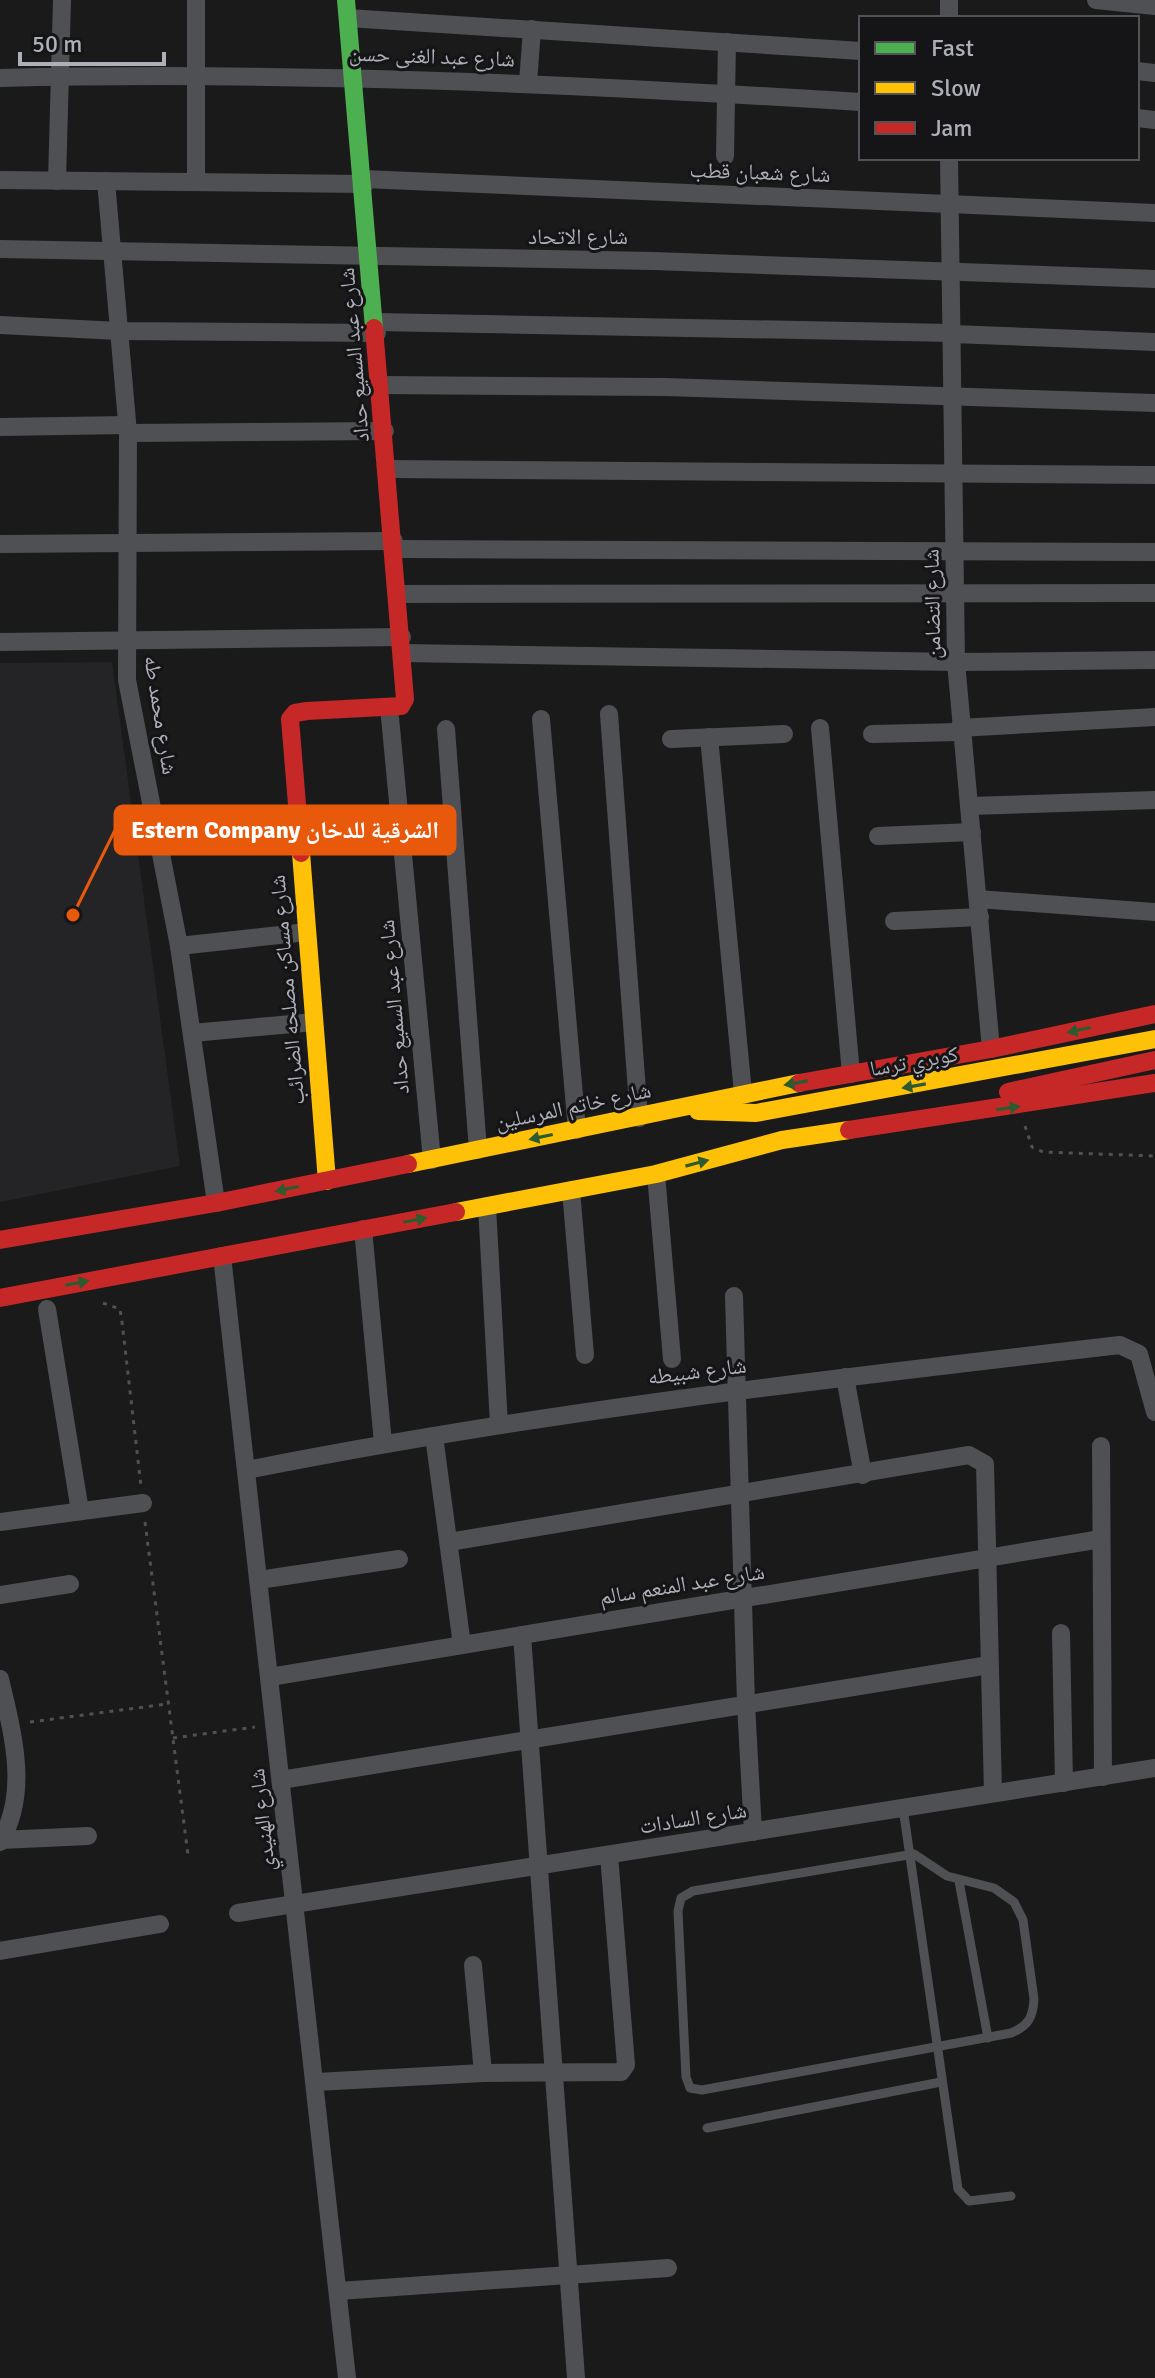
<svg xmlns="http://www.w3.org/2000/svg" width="1155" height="2378" font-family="Signika,'Noto Naskh Arabic',sans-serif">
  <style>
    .built { fill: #242426 }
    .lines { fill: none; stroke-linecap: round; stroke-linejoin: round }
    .path { stroke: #505154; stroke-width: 3; stroke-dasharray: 4 6; stroke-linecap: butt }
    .lane { stroke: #4f5053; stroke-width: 9 }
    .street { stroke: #4f5053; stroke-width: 18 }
    .fast { stroke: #4caf50; stroke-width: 18 }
    .slow { stroke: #ffc107; stroke-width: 18 }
    .jam { stroke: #c62828; stroke-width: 18 }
    .oneway { fill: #2e5a30 }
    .labels { text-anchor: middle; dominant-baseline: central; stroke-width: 6; stroke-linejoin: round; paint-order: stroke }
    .street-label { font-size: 22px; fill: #adafb9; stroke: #151416 }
    .leader { fill: none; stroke: #e8590c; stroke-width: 3 }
    .callout-dot { fill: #e8590c; stroke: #151416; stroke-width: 3 }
    .callout { fill: #e8590c; stroke: #e8590c; stroke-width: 3 }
    .callout-label { font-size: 24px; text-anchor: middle; font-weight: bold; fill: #fff }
  </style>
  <rect width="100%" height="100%" fill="#1a1a1a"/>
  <!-- built -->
  <path class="built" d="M112 662 180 1166 0 1202V663Z"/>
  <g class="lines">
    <!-- path -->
    <g class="path">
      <path d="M1025 1126 1032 1147 1043 1152 1155 1156"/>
      <path d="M103 1303 120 1309 122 1322 141 1486"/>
      <path d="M145 1522 188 1855"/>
      <path d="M30 1722 167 1704"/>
      <path d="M173 1738 255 1727"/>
    </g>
    <!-- lane -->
    <g class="lane">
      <path d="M903 1808 958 2189 969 2201 1011 2196"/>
      <path d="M914 1854 947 1876 994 1888 1014 1902 1023 1920 1034 1999C1033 2018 1028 2026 1011 2033L702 2090 690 2088 686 2077 678 1911 681 1898 693 1891Z"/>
      <path d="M959 1881 988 2038"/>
      <path d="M707 2128 941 2082"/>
    </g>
    <!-- street -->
    <g class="street">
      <path d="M1096 0 1155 6"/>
      <path d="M348 18 861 51"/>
      <path d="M949 18V0"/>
      <path d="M1137 71 1155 73"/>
      <path d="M0 78C288 71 574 84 861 102"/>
      <path d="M528 83 532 29"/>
      <path d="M1137 118 1155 120"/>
      <path d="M725 156 727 42"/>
      <path d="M949 158 956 662 991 1049"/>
      <path d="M364 179 1155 213"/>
      <path d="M0 180 365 184"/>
      <path d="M57 181 62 0"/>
      <path d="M106 181 128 433 127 680 179 946 216 1203"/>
      <path d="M196 182V0"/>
      <path d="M0 249 654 261 1155 279"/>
      <path d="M376 322 952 333"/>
      <path d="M0 325 119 331 377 333"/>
      <path d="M952 334 1155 342"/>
      <path d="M381 385 665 387 1155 403"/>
      <path d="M0 427 127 425"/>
      <path d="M128 433 385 431"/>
      <path d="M388 469 1155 475"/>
      <path d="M0 544 394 541"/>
      <path d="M394 549 1155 552"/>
      <path d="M398 594 1155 593"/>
      <path d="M0 642 402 637"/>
      <path d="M403 653 956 662 1155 660"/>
      <path d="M389 707 432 1160"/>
      <path d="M609 714 639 1118"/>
      <path d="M541 719 577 1130"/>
      <path d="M820 728 851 1074"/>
      <path d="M959 728 1155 717"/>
      <path d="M446 729 478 1150"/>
      <path d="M872 734 960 732"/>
      <path d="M709 737 743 1093"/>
      <path d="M671 739 784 734"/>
      <path d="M970 806 1155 800"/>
      <path d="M878 836 972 832"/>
      <path d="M978 899 1155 912"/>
      <path d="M894 921 980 917"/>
      <path d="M179 946 307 932"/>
      <path d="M192 1033 314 1022"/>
      <path d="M656 1174 672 1359"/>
      <path d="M571 1190 585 1355"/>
      <path d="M487 1206 499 1425"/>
      <path d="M363 1229 383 1443"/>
      <path d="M222 1256 347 2378"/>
      <path d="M734 1296 746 1704 753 1832"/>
      <path d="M47 1309 80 1511"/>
      <path d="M845 1377 863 1475"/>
      <path d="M434 1436 462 1645"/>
      <path d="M1101 1446 1103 1777"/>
      <path d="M247 1470C538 1412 826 1379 1120 1345L1139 1354 1155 1412"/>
      <path d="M0 1522 143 1503"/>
      <path d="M449 1542 969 1455 985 1464 993 1793"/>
      <path d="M259 1580 399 1559"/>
      <path d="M0 1595 70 1584"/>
      <path d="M1061 1633 1064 1783"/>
      <path d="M522 1635 576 2378"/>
      <path d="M270 1677 1101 1539"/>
      <path d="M0 1679C12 1731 30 1792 0 1842"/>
      <path d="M281 1780 989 1665"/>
      <path d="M1 1840 88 1836"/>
      <path d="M238 1913 1155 1768"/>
      <path d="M0 1951 160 1924"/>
      <path d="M473 1965 483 2073"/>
      <path d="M316 2082 483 2073 621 2072 626 2065 609 1855"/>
      <path d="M339 2291 668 2268"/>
    </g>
    <!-- fast -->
    <path class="fast" d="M346 0 374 328"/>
    <!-- slow -->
    <g class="slow">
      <path d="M301 853 327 1181"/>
      <path d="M698 1111 756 1113 1155 1039"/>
      <path d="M408 1164 799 1083"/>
      <path d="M456 1212 656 1174 782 1140 849 1130"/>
    </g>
    <!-- jam -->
    <g class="jam">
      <path d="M301 853 290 719 295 713 307 711 401 706 405 699 374 328"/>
      <path d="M799 1083 991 1049 1155 1014"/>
      <path d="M1008 1092 1155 1060"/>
      <path d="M849 1130 1155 1083"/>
      <path d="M0 1240 216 1203 408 1164"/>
      <path d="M0 1298 456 1212"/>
    </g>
  </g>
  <!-- one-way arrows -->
  <defs><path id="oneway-solid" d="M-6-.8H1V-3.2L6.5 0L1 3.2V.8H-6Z" transform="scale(2)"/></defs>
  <g class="oneway">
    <use href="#oneway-solid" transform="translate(1079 1030) rotate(168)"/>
    <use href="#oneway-solid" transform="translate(796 1083) rotate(170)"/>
    <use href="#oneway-solid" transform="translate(914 1086) rotate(170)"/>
    <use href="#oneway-solid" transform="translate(1008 1108) rotate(-8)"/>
    <use href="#oneway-solid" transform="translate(541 1137) rotate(168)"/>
    <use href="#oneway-solid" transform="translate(697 1163) rotate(-15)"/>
    <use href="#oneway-solid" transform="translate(287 1189) rotate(168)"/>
    <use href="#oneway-solid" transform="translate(415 1220) rotate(-11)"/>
    <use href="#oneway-solid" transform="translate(77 1283) rotate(-11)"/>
  </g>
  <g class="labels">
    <!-- street labels -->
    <g class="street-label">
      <text transform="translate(432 56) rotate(2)">شارع عبد الغنى حسن</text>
      <text transform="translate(760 172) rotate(2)">شارع شعبان قطب</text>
      <text x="578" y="236">شارع الاتحاد</text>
      <text transform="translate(354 355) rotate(-95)">شارع عبد السميع حداد</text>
      <text transform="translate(932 604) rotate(-91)">شارع التضامن</text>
      <text transform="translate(161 715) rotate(81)">شارع محمد طه</text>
      <text transform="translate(287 990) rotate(-95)">شارع مساكن مصلحه الضرائب</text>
      <text transform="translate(394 1007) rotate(-95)">شارع عبد السميع حداد</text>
      <text transform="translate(914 1061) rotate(-10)">كوبري ترسا</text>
      <text transform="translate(573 1106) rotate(-12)">شارع خاتم المرسلين</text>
      <text transform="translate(697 1371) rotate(-7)">شارع شبيطه</text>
      <text transform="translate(682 1584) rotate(-9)">شارع عبد المنعم سالم</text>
      <text transform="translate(693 1818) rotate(-9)">شارع السادات</text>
      <text transform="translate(262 1820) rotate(-96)">شارع الهنيدي</text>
    </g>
  </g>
  <!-- callouts -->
  <path class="leader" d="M73 915L115 830"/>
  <circle class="callout-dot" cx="73" cy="915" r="8"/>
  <rect class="callout" x="115" y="806" width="340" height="48" rx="8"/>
  <g class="callout-label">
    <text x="285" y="838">Estern Company الشرقية للدخان</text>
  </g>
  <!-- legend -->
  <rect x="859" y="16" width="280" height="144" fill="#151416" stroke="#525257" stroke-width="2"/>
  <rect x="875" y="42" width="40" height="12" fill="#4caf50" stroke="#525257" stroke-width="2"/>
  <text x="931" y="56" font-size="24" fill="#adafb9">Fast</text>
  <rect x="875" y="82" width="40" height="12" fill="#ffc107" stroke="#525257" stroke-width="2"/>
  <text x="931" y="96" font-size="24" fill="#adafb9">Slow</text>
  <rect x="875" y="122" width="40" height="12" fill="#c62828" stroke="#525257" stroke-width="2"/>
  <text x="931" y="136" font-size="24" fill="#adafb9">Jam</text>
  <!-- scale -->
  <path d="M20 52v12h144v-12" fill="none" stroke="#adafb9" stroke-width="4"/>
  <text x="32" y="52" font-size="24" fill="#adafb9" stroke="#151416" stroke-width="6" paint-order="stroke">50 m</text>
</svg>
